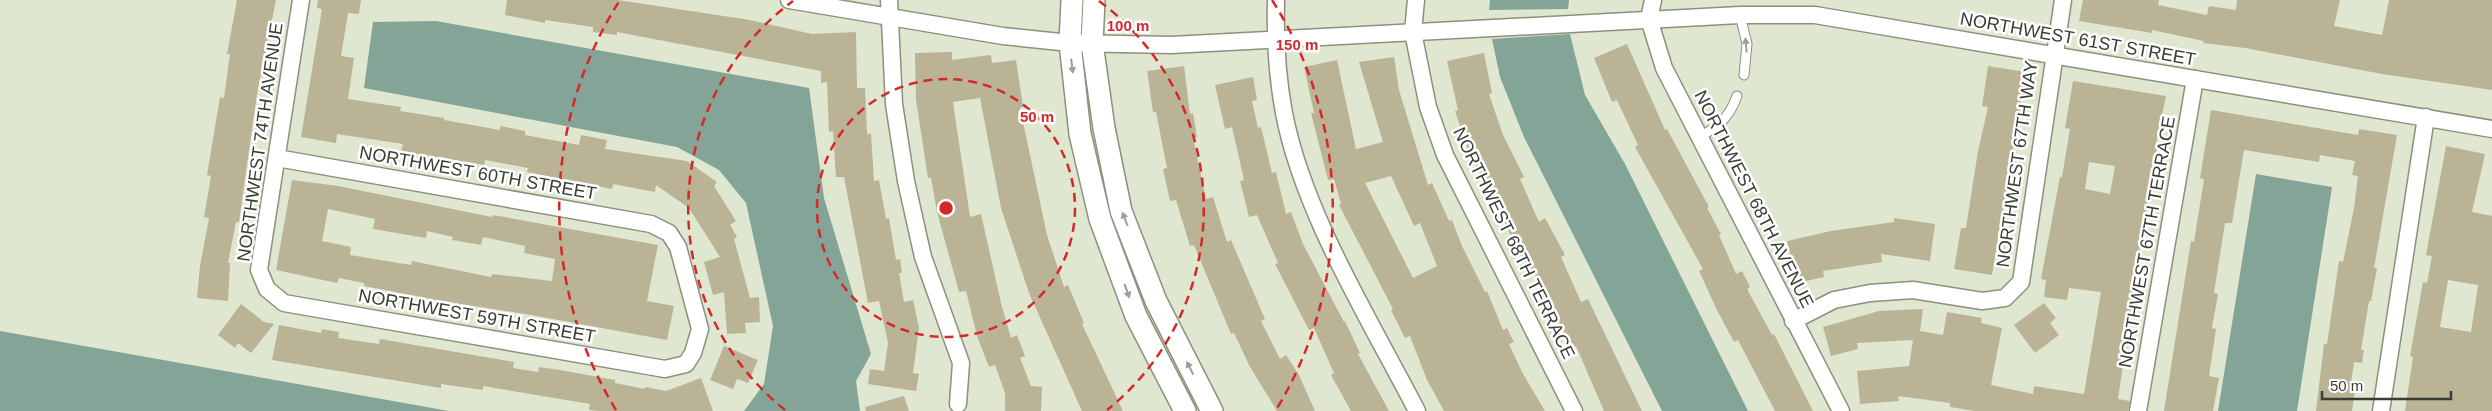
<svg xmlns="http://www.w3.org/2000/svg" width="2492" height="411" font-family="Helvetica,sans-serif">
  <style>
    .water { fill: #84a497 }
    .building { fill: #bab396; fill-rule: evenodd }
    .lines { fill: none; stroke-linecap: round; stroke-linejoin: round }
    .service-casing { stroke: #8b917c; stroke-width: 11 }
    .minor-casing { stroke: #8b917c; stroke-width: 19 }
    .tertiary-casing { stroke: #8b917c; stroke-width: 24 }
    .service { stroke: #fff; stroke-width: 9 }
    .minor { stroke: #fff; stroke-width: 16 }
    .tertiary { stroke: #fff; stroke-width: 21 }
    .oneway { fill: #9c9e9a }
    .ring { fill: none; stroke: #d62828; stroke-width: 2.5; stroke-dasharray: 9 6 }
    .labels { text-anchor: middle; dominant-baseline: central; stroke-width: 5; stroke-linejoin: round; paint-order: stroke }
    .street-label { font-size: 18px; fill: #3a3d34; stroke: #fff }
    .centre { fill: #d62828; stroke: #fff; stroke-width: 2.5 }
    .ring-label { font-size: 15px; text-anchor: middle; font-weight: bold; fill: #d62828; stroke: #fff; stroke-width: 5; stroke-linejoin: round; paint-order: stroke }
  </style>
  <rect width="100%" height="100%" fill="#e0e7d0"/>
  <!-- water -->
  <g class="water">
    <path d="M1490 0H1569L1568 9 1489 10Z"/>
    <path d="M436 21 809 88 824 198 871 354 856 381 860 411H744L764 384 773 326 746 203 719 170 677 147 364 88 373 22Z"/>
    <path d="M1570 34 1585 95 1625 164 1748 411H1662L1524 137 1500 77 1492 39Z"/>
    <path d="M2256 174 2332 187 2297 411H2218Z"/>
    <path d="M0 331 449 411H0Z"/>
  </g>
  <!-- building -->
  <g class="building">
    <path d="M237 0H276L257 94 239 222H236L228 263H230L228 301 197 298 200 266 209 218 204 217 211 176 207 175 220 97 224 98 230 54H227Z"/>
    <path d="M318 0H361L359 14 348 13 341 56 354 58 348 99 401 107 400 111 444 118V120L500 130V126L525 131V135L579 145 581 135 607 140 605 149 687 161 717 182 714 186 736 221 730 225 737 237 734 239 750 298 759 297 760 322 745 323 746 333 727 334 724 292 713 295 704 262 720 257 689 208 656 185 655 192 613 184 612 189 527 172 528 168 485 160 484 165 401 151 403 144 337 134 336 143 301 137 322 9 317 8Z"/>
    <path d="M507 0H618L750 20 812 34 856 32 857 88H865L867 134H871L874 181 879 180 886 219 889 218 896 260 900 259 902 273H899L904 302 913 300 919 328 913 373 919 374 916 391 868 384 870 369 884 371 888 343 879 301 868 303 844 177H836L833 131 829 132 827 82 821 83V71L617 32V35L593 32V27L545 20V23L505 15Z"/>
    <path d="M2083 0H2159L2158 5 2207 15 2209 6 2236 10 2237 0H2340L2334 26 2382 35 2389 0H2492V90L2382 74 2245 48 2203 43 2204 41 2152 30V33L2079 21Z"/>
    <path d="M1627 44 1665 130 1667 129 1709 207 1707 208 1721 234 1719 235 1736 274 1742 271 1750 287 1747 289 1772 335 1774 334 1813 411H1775L1738 340 1734 342 1717 310 1699 271 1703 269 1635 147 1638 145 1617 100 1612 102 1594 58Z"/>
    <path d="M952 52V60L991 55 992 63 1016 60 1023 107 1020 108 1047 235 1064 287 1068 285 1084 323 1082 324 1123 411H1082L1029 293 1001 208 980 98 953 102 970 217 981 214 1001 303 1011 338 1017 335 1025 356 1020 358 1031 386 1042 387 1041 411H1005V393L995 365 989 367 977 336 966 291 959 292 937 212 931 178H928L916 100 915 53Z"/>
    <path d="M1484 53 1492 93 1489 94 1503 135 1524 177 1520 179 1539 222 1545 218 1565 255 1561 257 1581 302 1588 299 1642 411H1604L1576 346 1572 348 1553 309 1550 310 1534 272 1531 273 1510 234 1468 149 1455 111 1458 110 1447 61Z"/>
    <path d="M1394 57 1399 90 1428 185 1432 183 1449 221 1452 220 1462 246 1485 292 1487 291 1503 330 1507 328 1514 342 1509 344 1522 372 1545 411H1444L1427 380 1410 336 1405 338 1391 310 1393 309 1339 205 1341 204 1334 179 1328 180 1311 113H1314L1304 67 1337 60 1356 149 1383 142 1359 62ZM1391 176 1414 226 1420 223 1437 266 1413 278 1365 183Z"/>
    <path d="M1184 66 1190 114 1193 113 1197 137 1193 138 1206 199 1213 197 1227 242 1231 240 1265 319 1261 321 1280 359 1286 355 1299 375 1315 411H1277L1250 367 1234 333 1231 334 1194 245 1190 246 1176 200 1170 201 1163 169 1167 168 1156 112H1153L1147 71Z"/>
    <path d="M1988 66 2026 72 1992 275 1954 269 1961 228H1966L1978 151 1988 107 1982 106Z"/>
    <path d="M1253 77 1257 100 1252 101 1258 128 1261 127 1272 173 1276 172 1286 214 1291 212 1303 244 1344 322 1345 321 1360 353 1358 354 1389 411H1351L1331 375 1334 373 1314 328 1309 330 1275 264 1278 263 1257 215 1249 217 1240 181 1244 180 1232 127 1225 129 1215 85Z"/>
    <path d="M2073 81 2166 96 2156 143H2158L2143 226 2118 399 2130 401 2128 411H1975L1950 407V403L1898 396 1899 401 1860 404 1857 371 1909 366 1913 340 1857 343 1858 349 1831 356 1823 327 1879 311 1923 309 1920 331 1943 335 1947 312 1982 318 1981 323 2002 328 1991 385 2033 394 2034 386 2084 394 2101 292 2069 288 2067 300 2044 297 2046 280 2041 279 2060 177H2062L2070 129 2065 128ZM2089 162 2115 166 2110 194 2085 189Z"/>
    <path d="M2211 110 2358 135 2359 129 2397 135 2374 268H2377L2371 301H2369L2361 350H2364L2362 363 2354 362 2350 391H2355L2352 411H2316L2324 344H2327L2339 261 2343 262 2354 208 2358 176 2352 175 2355 161 2320 155 2319 162 2244 150 2232 223H2225L2214 293 2218 294 2212 328 2216 329 2209 376 2219 378 2213 411H2164L2191 241 2194 242 2204 179 2200 178Z"/>
    <path d="M2446 146 2485 154 2472 212 2492 216V411H2405L2413 357 2410 356 2423 282 2427 283 2432 256 2426 255ZM2448 280 2478 285 2471 332 2440 327Z"/>
    <path d="M292 180 338 186 492 217 493 215 658 245 647 301 674 306 667 340 531 315 436 300 364 286V283L339 278 337 283 276 270ZM328 209 375 219 373 229 426 238 427 231 453 237 452 240 481 245 483 237 525 246 524 253 555 259 552 281 492 274 491 277 412 261 411 265 350 255 351 247 322 241Z"/>
    <path d="M1894 218 1935 224 1930 261 1881 254 1882 262 1823 271 1824 277 1797 283 1787 241 1831 231 1894 222Z"/>
    <path d="M2044 303 2056 318 2050 323 2059 335 2035 353 2014 325Z"/>
    <path d="M241 304 264 322 274 324 251 353 238 343 235 348 218 335Z"/>
    <path d="M279 325 321 333 322 329 339 332 338 338 379 344 380 339 514 362 513 368 538 372 539 367 560 370 615 380V383L645 389V387L666 391 701 378 713 411H598L589 410 590 404 483 386V390L441 384V388L272 360Z"/>
    <path d="M724 346 758 360 748 383 737 379 733 389 710 380Z"/>
    <path d="M904 396 909 411H866L865 407Z"/>
  </g>
  <g class="lines">
    <defs>
      <g id="service">
        <path d="M1740 15 1747 44 1744 75"/>
        <path d="M1699 137C1719 127 1730 116 1737 96"/>
      </g>
      <g id="minor">
        <path d="M789 0 1003 36 1070 43 1171 45 1740 15H1815L2492 129"/>
        <path d="M889 0 894 104 906 181 923 257 961 363 958 404"/>
        <path d="M1276 0C1275 38 1277 76 1284 113 1303 213 1370 320 1417 411"/>
        <path d="M1416 0 1413 32 1428 107 1445 155 1574 411"/>
        <path d="M1653 0 1649 19 1664 68 1841 411"/>
        <path d="M277 158 651 224 669 233 678 247 700 329 693 353 686 364 665 369 284 303 267 289 259 270 301 0"/>
        <path d="M1793 321 1834 300 1870 293 1913 290 1982 301 2005 298 2021 282 2063 0"/>
        <path d="M2138 411 2195 79"/>
        <path d="M2381 411 2426 117"/>
      </g>
      <g id="tertiary">
        <path d="M1072 0 1070 43 1080 134 1100 219 1136 316 1185 411"/>
        <path d="M1094 0 1092 43 1104 128 1121 211 1156 301 1212 411"/>
      </g>
    </defs>
    <!-- service casing -->
    <use href="#service" class="service-casing"/>
    <!-- minor casing -->
    <use href="#minor" class="minor-casing"/>
    <!-- tertiary casing -->
    <use href="#tertiary" class="tertiary-casing"/>
    <!-- service -->
    <use href="#service" class="service"/>
    <!-- minor -->
    <use href="#minor" class="minor"/>
    <!-- tertiary -->
    <use href="#tertiary" class="tertiary"/>
  </g>
  <!-- one-way arrows -->
  <defs><path id="oneway-solid" d="M-6-.8H1V-3.2L6.5 0L1 3.2V.8H-6Z" transform="scale(1.25)"/></defs>
  <g class="oneway">
    <use href="#oneway-solid" transform="translate(1746 45) rotate(-95)"/>
    <use href="#oneway-solid" transform="translate(1072 66) rotate(83)"/>
    <use href="#oneway-solid" transform="translate(1125 219) rotate(-111)"/>
    <use href="#oneway-solid" transform="translate(1127 291) rotate(70)"/>
    <use href="#oneway-solid" transform="translate(1190 368) rotate(-117)"/>
  </g>
  <!-- distance rings -->
  <g class="ring">
    <circle cx="946" cy="208" r="129"/>
    <path d="M785 410A258 258 0 0 1 793 1M1099 1A258 258 0 0 1 1107 410"/>
    <path d="M616 410A387 387 0 0 1 620 0M1272 0A387 387 0 0 1 1276 410"/>
  </g>
  <g class="labels">
    <!-- street labels -->
    <g class="street-label">
      <text transform="translate(2078 39) rotate(10)">NORTHWEST 61ST STREET</text>
      <text transform="translate(260 142) rotate(-82)">NORTHWEST 74TH AVENUE</text>
      <text transform="translate(2017 164) rotate(-82)">NORTHWEST 67TH WAY</text>
      <text transform="translate(478 173) rotate(10)">NORTHWEST 60TH STREET</text>
      <text transform="translate(1754 199) rotate(63)">NORTHWEST 68TH AVENUE</text>
      <text transform="translate(2147 242) rotate(-80)">NORTHWEST 67TH TERRACE</text>
      <text transform="translate(1514 243) rotate(64)">NORTHWEST 68TH TERRACE</text>
      <text transform="translate(477 316) rotate(10)">NORTHWEST 59TH STREET</text>
    </g>
  </g>
  <circle cx="946" cy="208" r="8" class="centre"/>
  <g class="ring-label">
    <text x="1128" y="31">100 m</text>
    <text x="1297" y="50">150 m</text>
    <text x="1037" y="122">50 m</text>
  </g>
  <!-- scale -->
  <path d="M2322 391v8h129v-8" fill="none" stroke="#3a3d34" stroke-width="2.5"/>
  <text x="2330" y="391" font-size="15" fill="#3a3d34" stroke="#ffffff" stroke-width="4" paint-order="stroke">50 m</text>
</svg>
